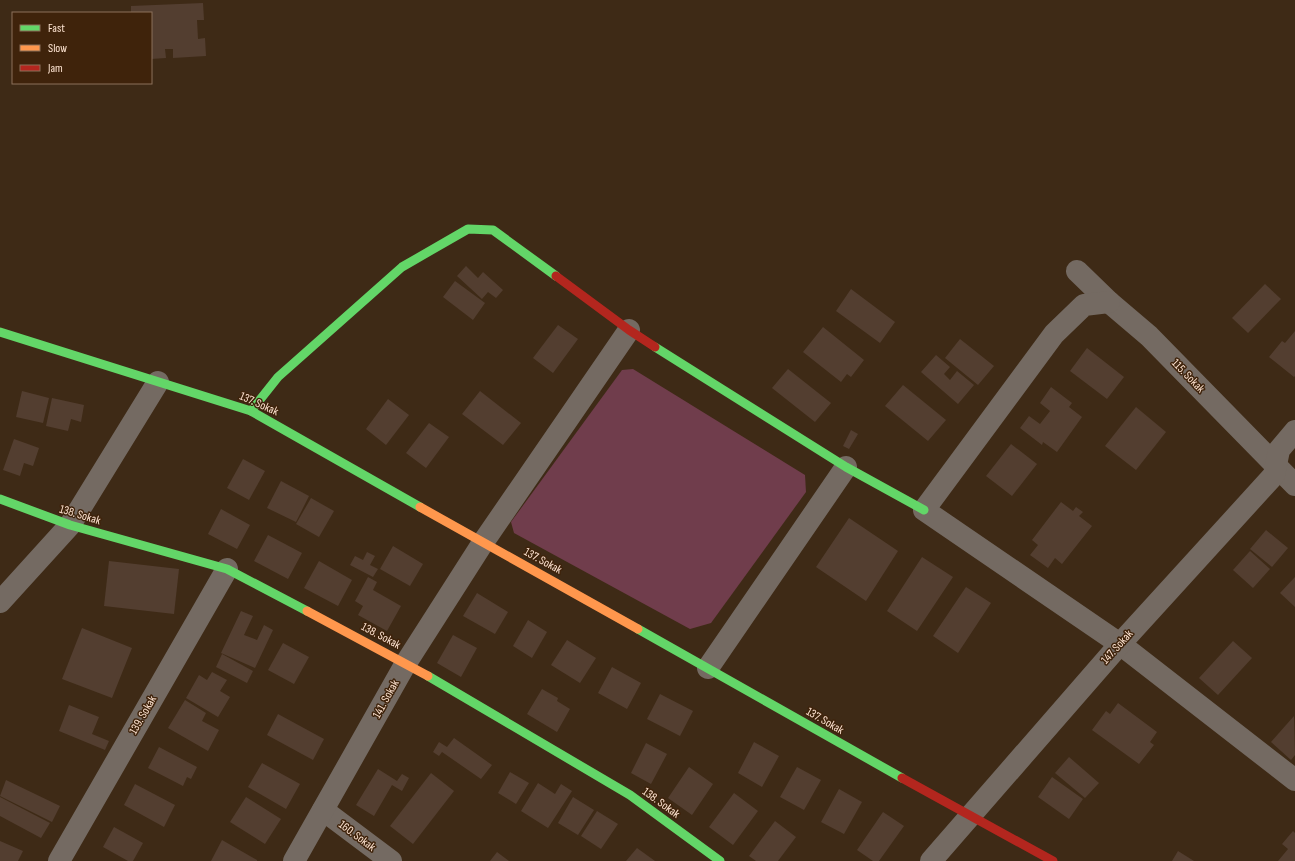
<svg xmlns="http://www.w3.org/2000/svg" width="1295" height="861" font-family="'Sofia Sans Condensed',sans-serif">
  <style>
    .green { fill: #703d4c }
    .building { fill: #533e30 }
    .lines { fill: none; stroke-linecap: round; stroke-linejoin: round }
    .street { stroke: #746a62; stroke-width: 22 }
    .fast { stroke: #63d668; stroke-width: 9 }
    .slow { stroke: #ff974d; stroke-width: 9 }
    .jam { stroke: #b3261e; stroke-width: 9 }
    .labels { text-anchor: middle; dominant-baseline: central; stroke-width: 3; stroke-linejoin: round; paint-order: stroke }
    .street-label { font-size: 12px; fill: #fee4d2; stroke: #3f230b }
  </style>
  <rect width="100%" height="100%" fill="#3e2a16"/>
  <!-- green -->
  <path class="green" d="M633 369 805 475 806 492 711 623 690 629 514 533 511 522 622 370Z"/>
  <!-- building -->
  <g class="building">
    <path d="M203 3 204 20H197L198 39 205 38 206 56 173 58V49H165L166 58 151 59V13H131V6Z"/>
    <path d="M466 266 478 278 483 272 503 290 496 298 488 292 482 299 457 276Z"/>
    <path d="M455 281 485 303 473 320 443 297Z"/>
    <path d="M1265 284 1281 299 1248 333 1232 318Z"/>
    <path d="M851 289 895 322 880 343 836 311Z"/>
    <path d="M558 325 578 339 553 373 533 358Z"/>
    <path d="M823 327 864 360 851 377 847 374 841 382 803 352Z"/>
    <path d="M1295 331V376L1294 377 1269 357 1282 341 1285 343Z"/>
    <path d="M960 339 994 366 978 385 945 358Z"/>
    <path d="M1087 348 1124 377 1107 399 1070 371Z"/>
    <path d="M936 355 950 367 944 374 950 380 957 371 974 385 958 404 921 372Z"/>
    <path d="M788 369 831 403 815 422 772 388Z"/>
    <path d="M903 385 946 420 928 441 885 406Z"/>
    <path d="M1051 387 1072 403 1069 407 1082 417 1057 452 1043 442 1042 445 1020 428 1029 416 1040 424 1050 411 1040 403Z"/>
    <path d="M22 391 49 398 43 423 16 417Z"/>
    <path d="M480 391 521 423 503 445 462 414Z"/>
    <path d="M52 398 84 405 81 422 71 419 68 431 46 426Z"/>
    <path d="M388 399 409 415 386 445 366 429Z"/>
    <path d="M1136 407 1166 432 1136 470 1105 446Z"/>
    <path d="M429 423 449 437 426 468 406 453Z"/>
    <path d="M851 430 858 434 849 449 843 446Z"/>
    <path d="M14 439 39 448 33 466 24 463 20 476 3 470Z"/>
    <path d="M1011 444 1037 464 1012 496 986 476Z"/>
    <path d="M243 459 265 471 249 500 227 488Z"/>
    <path d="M281 481 309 496 296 522 267 508Z"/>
    <path d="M311 498 334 511 319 537 296 524Z"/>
    <path d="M1061 502 1073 511 1076 507 1083 512 1079 516 1092 526 1062 564 1055 558 1048 568 1030 555 1038 545 1032 540Z"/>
    <path d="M221 509 250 525 237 549 208 534Z"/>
    <path d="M849 518 898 551 866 601 816 567Z"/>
    <path d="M1266 530 1288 548 1272 567 1250 549Z"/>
    <path d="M268 535 302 553 288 579 254 561Z"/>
    <path d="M393 546 423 564 410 586 380 569Z"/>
    <path d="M1250 551 1270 569 1253 588 1233 570Z"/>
    <path d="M367 552 375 556 370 565 378 569 373 577 350 565 355 556 363 560Z"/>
    <path d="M922 557 953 577 917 631 887 611Z"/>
    <path d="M109 561 179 569 174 614 104 606Z"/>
    <path d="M319 561 352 580 338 606 304 588Z"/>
    <path d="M368 577 377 582 373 590 401 606 387 631 358 615 363 606 355 601Z"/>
    <path d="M1295 577V607L1280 593Z"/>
    <path d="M966 587 991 603 958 653 933 636Z"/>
    <path d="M477 593 508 612 495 634 463 616Z"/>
    <path d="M241 611 253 616 244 635 257 640 264 625 273 630 255 668 221 653Z"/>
    <path d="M528 620 547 632 532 658 513 646Z"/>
    <path d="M82 628 132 648 112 698 62 679Z"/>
    <path d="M453 635 477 648 461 677 437 663Z"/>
    <path d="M567 640 596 658 580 683 551 665Z"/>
    <path d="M1233 641 1252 658 1218 695 1199 678Z"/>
    <path d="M283 643 309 657 294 684 268 670Z"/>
    <path d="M222 654 253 671 247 683 216 667Z"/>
    <path d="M612 667 641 683 627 709 598 693Z"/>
    <path d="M212 672 227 680 220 691 230 697 218 717 186 698 199 675 207 680Z"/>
    <path d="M542 689 558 698 557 701 570 709 557 732 527 714Z"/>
    <path d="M660 694 693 711 680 736 647 719Z"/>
    <path d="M185 700 206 713 202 721 219 730 208 751 168 728Z"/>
    <path d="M1118 703 1157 732 1150 742 1154 745 1139 764 1092 730 1106 711 1110 714Z"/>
    <path d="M69 705 99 717 92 734 109 741 105 750 59 731Z"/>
    <path d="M278 714 324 739 313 760 267 735Z"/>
    <path d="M1294 716 1295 755 1291 760 1271 742Z"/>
    <path d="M454 738 492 765 481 779 442 752 439 756 433 752 439 742 447 747Z"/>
    <path d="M754 742 779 756 762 787 738 773Z"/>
    <path d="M646 743 667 754 651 784 631 773Z"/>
    <path d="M159 747 197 767 191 779 187 777 183 786 148 768Z"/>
    <path d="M1069 757 1099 783 1085 798 1055 773Z"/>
    <path d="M262 763 300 784 286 809 248 787Z"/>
    <path d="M689 767 713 784 692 815 668 798Z"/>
    <path d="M797 767 821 780 804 810 780 797Z"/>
    <path d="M378 769 397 781 402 774 409 778 402 791 392 785 374 816 356 805Z"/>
    <path d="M510 772 529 783 516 804 498 793Z"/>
    <path d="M431 773 454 791 413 844 390 826Z"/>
    <path d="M1052 777 1083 799 1069 819 1038 797Z"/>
    <path d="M6 780 60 806 52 822 0 796Z"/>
    <path d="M538 783 555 794 561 784 572 791 548 828 521 811Z"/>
    <path d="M135 784 175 805 164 827 124 805Z"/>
    <path d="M839 789 862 802 844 834 821 822Z"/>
    <path d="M734 793 758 811 733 845 709 827Z"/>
    <path d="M0 797 50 823 41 838 0 816Z"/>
    <path d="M246 797 281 819 265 844 230 822Z"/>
    <path d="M573 797 594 810 578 835 558 823Z"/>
    <path d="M597 811 618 824 601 849 581 836Z"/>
    <path d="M883 812 904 826 879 861H873L857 850Z"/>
    <path d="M775 821 796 837 778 861H756L749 856Z"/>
    <path d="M114 827 143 843 133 861H128L103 847Z"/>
    <path d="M1293 831 1295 833V861H1278L1288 849 1282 844Z"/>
    <path d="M222 840 257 860V861H211Z"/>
    <path d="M0 841 23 851 18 861H0Z"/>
    <path d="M637 848 655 861H626Z"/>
    <path d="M1178 851 1194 861H1172Z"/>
    <path d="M497 852 509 861H490Z"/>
  </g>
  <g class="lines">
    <!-- street -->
    <g class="street">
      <path d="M1077 271 1109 302 1149 336 1295 485"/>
      <path d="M1109 302 1084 305 1054 334 924 510 1120 644 1295 780"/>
      <path d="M0 602 70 525 158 382"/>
      <path d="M708 668 846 467"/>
      <path d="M323 810 391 861"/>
      <path d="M59 861 227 569"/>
      <path d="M294 861 406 663 484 541 629 330"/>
      <path d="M931 861 1120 644 1274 475 1279 450 1295 431"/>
    </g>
    <!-- fast -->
    <g class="fast">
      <path d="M0 332 251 411 420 507"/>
      <path d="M655 347 846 467 924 510"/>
      <path d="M251 411 278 377 402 267 468 229 493 230 556 276"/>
      <path d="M0 499 70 525 227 569 307 611"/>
      <path d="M638 629 902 778"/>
      <path d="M428 676 630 795 720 861"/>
    </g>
    <!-- slow -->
    <g class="slow">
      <path d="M420 507 638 629"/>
      <path d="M307 611 428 676"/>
    </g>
    <!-- jam -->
    <g class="jam">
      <path d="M556 276 629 330 655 347"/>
      <path d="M902 778 1053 861"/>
    </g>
  </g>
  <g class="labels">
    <!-- street labels -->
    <g class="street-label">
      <text transform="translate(1188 376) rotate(46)">115. Sokak</text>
      <text transform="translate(259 404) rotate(24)">137. Sokak</text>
      <text transform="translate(80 515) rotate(17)">138. Sokak</text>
      <text transform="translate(543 561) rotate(29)">137. Sokak</text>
      <text transform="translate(381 636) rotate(28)">138. Sokak</text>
      <text transform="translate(1117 647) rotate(-48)">147. Sokak</text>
      <text transform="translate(386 699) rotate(-61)">141. Sokak</text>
      <text transform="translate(143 715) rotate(-60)">139. Sokak</text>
      <text transform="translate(825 721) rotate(30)">137. Sokak</text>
      <text transform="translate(661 803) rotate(36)">138. Sokak</text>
      <text transform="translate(357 836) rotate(37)">160. Sokak</text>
    </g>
  </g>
  <!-- legend -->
  <rect x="12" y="12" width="140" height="72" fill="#3f230b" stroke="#8b705b"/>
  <rect x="20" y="25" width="20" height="6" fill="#63d668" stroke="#8b705b"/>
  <text x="48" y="32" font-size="12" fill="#fee4d2">Fast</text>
  <rect x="20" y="45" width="20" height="6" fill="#ff974d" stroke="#8b705b"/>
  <text x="48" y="52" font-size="12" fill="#fee4d2">Slow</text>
  <rect x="20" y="65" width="20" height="6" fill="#b3261e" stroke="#8b705b"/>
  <text x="48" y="72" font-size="12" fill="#fee4d2">Jam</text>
</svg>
